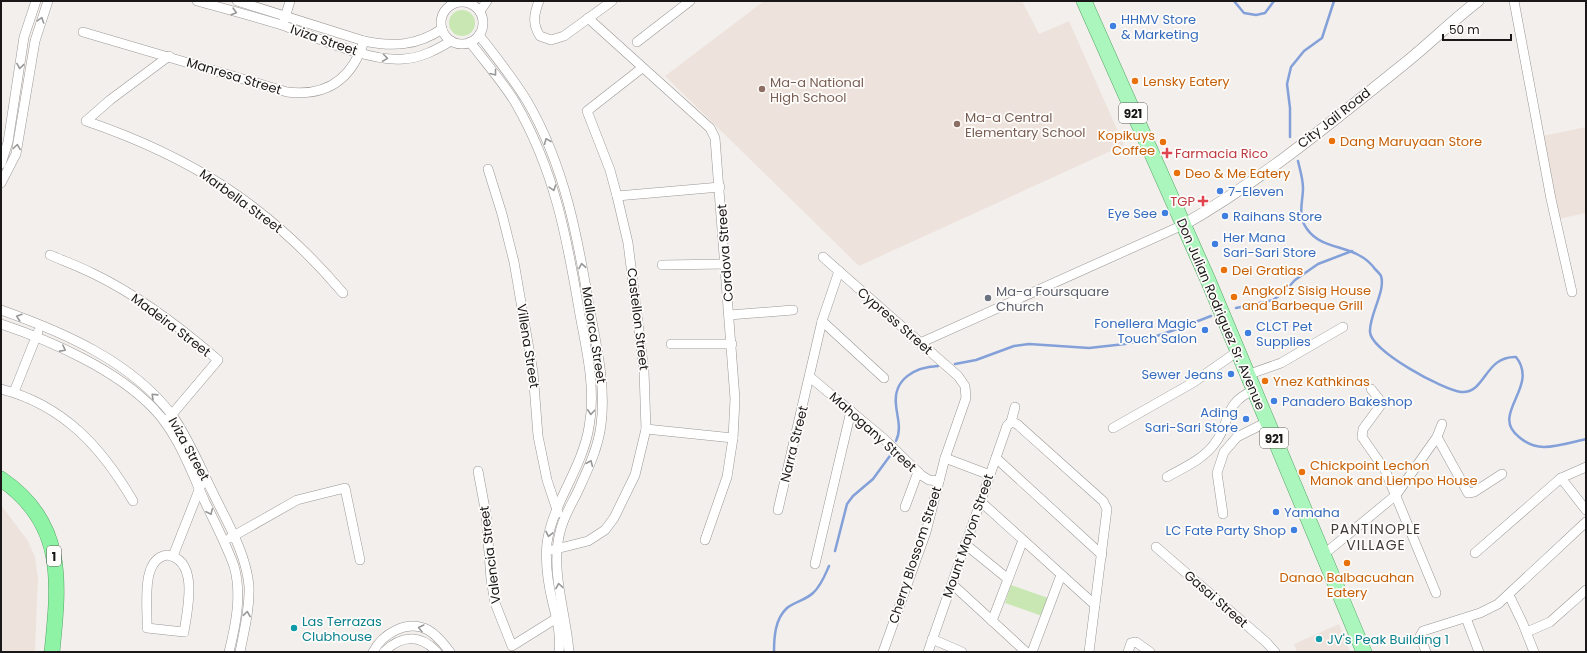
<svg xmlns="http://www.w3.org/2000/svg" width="1587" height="653" font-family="Poppins,sans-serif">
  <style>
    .built { fill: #eee3dc }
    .green { fill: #c8e7b3 }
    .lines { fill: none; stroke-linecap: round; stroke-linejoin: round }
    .stream { stroke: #83a0d9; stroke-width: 2.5 }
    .minor-casing { stroke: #9a9795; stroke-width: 10 }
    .tertiary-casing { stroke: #9a9795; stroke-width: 12 }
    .primary-casing { stroke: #54a465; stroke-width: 16 }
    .trunk-casing { stroke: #54a465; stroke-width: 16 }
    .minor { stroke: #fff; stroke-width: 9 }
    .tertiary { stroke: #fff; stroke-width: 11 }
    .primary { stroke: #abf6bc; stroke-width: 15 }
    .trunk { stroke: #8ff3a6; stroke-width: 15 }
    .oneway { stroke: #989797 }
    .shop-dot { fill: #3f7fe0; stroke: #fffdfb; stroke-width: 1.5 }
    .food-dot { fill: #e8710a; stroke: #fffdfb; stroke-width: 1.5 }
    .education-dot { fill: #8d6e63; stroke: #fffdfb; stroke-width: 1.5 }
    .health-dot { fill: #e0444e; stroke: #fffdfb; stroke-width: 1.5 }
    .worship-dot { fill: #6b7280; stroke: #fffdfb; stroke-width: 1.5 }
    .culture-dot { fill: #0f9aa8; stroke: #fffdfb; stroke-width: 1.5 }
    .labels { text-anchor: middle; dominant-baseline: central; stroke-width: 3.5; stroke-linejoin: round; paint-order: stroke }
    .shield { fill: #fffdfb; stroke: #5e5c5b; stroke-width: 1 }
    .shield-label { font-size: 12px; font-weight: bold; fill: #191717 }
    .shop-label { font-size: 13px; fill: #366cbe; stroke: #fffdfb; text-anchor: start }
    .street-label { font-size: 13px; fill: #191717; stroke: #fffdfb }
    .food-label { font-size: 13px; fill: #c56008; stroke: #fffdfb; text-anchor: start }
    .education-label { font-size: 13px; fill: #785e54; stroke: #fffdfb; text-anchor: start }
    .health-label { font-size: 13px; fill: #be3a42; stroke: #fffdfb; text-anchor: start }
    .worship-label { font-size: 13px; fill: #5b616d; stroke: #fffdfb; text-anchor: start }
    .culture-label { font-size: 13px; fill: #0d838f; stroke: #fffdfb; text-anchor: start }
    .neighbourhood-label { font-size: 14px; letter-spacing: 1px; fill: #3f3c3a; stroke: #fffdfb }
  </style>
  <rect width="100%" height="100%" fill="#f3efed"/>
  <!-- built -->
  <g class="built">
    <path d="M764 1H1022L1039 34 1069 21 1124 145 859 266 665 76Z"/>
    <path d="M1586 127V213L1558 219 1542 136Z"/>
    <path d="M1 505 28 541 35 557 38 578 35 652H1Z"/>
    <path d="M1339 624 1350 652H1297L1294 644Z"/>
  </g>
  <!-- green -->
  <g class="green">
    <circle cx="462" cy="23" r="13"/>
    <path d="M1011 585 1048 598 1042 616 1005 603Z"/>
  </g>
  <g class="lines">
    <!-- stream -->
    <g class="stream">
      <path d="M1234 1 1244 13 1256 15 1265 13 1274 1"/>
      <path d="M1290 137V108L1287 84 1291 67 1304 51 1322 38 1334 1"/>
      <path d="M1298 161C1300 170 1303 179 1303 188 1303 202 1297 216 1307 229 1323 252 1356 243 1375 269 1377 271 1380 274 1381 276 1386 291 1369 315 1370 332 1371 351 1443 390 1461 392 1486 394 1484 356 1516 357 1540 387 1489 414 1519 437 1526 443 1534 447 1544 447 1557 447 1573 442 1586 439"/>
      <path d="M1236 308 1273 300 1283 293 1295 280 1318 264 1352 251"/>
      <path d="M955 364 976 360 1014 346 1029 344 1089 348 1125 344 1145 340 1180 328 1211 316"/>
      <path d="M896 441C902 429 897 417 896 405 893 379 915 367 938 366"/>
      <path d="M835 551 847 504 853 496 873 479 892 453"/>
      <path d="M774 652C774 637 775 619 787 608 794 602 806 600 813 593 821 586 825 575 829 566"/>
    </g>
    <defs>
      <g id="minor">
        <path d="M197 1C226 9 256 17 285 26 318 38 369 62 403 59 421 58 436 50 451 41"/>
        <path d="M237 1 364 41C392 47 417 46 442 29"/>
        <path d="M539 1C534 14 532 24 540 36L551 40 564 36 612 1"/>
        <path d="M1514 1 1551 199 1572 292"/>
        <circle cx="462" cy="23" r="21"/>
        <path d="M480 11 487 1"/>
        <path d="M588 18 710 128 715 138 735 399 733 438 727 477 705 540"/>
        <path d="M284 21 290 1"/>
        <path d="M83 32 287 92C327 97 352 79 364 41"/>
        <path d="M479 35C496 57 513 78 527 101 565 166 578 239 590 311 597 348 606 387 601 425 598 449 587 471 577 493 571 505 563 518 560 532 550 571 566 612 569 652"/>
        <path d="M470 42C485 62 502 81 515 102 555 171 567 238 580 315 587 352 596 390 589 427 582 469 553 502 547 543 545 563 548 584 553 604 557 620 561 635 559 652"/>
        <path d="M637 42 690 1"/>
        <path d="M169 56 110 100 86 121C192 157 270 207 343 293"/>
        <path d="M1 164 8 142 24 37 36 1"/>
        <path d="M488 169 502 214 514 262 533 372 538 436 547 480 558 513"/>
        <path d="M1 183 16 154 35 41 48 1"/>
        <path d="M617 196 720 187"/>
        <path d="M50 255C64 261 78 266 92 273 138 295 179 326 218 360L168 419"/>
        <path d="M823 257 958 376 965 386 966 398 945 458 926 532 883 652"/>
        <path d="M662 265 725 264"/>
        <path d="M1 310C63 332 131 361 172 415 189 439 200 467 213 493 227 522 246 553 249 586 250 608 244 631 240 652"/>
        <path d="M729 315 793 310"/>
        <path d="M822 321 884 378"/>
        <path d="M1 324C52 341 117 370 154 409 178 434 191 471 205 502 215 523 226 544 234 566 242 594 236 624 229 652"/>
        <path d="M920 343 1183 225"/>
        <path d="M671 344H732"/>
        <path d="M1247 375 1281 363 1343 327"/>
        <path d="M810 377 883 438 921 475 929 480 939 481"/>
        <path d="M1 389C64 405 102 448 133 501"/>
        <path d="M1371 389 1379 399 1380 406 1363 429 1362 437 1385 470 1436 593"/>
        <path d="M14 392 38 332"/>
        <path d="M1011 422 1017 424 1103 501 1107 509 1089 652"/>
        <path d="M1011 422 1015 407"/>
        <path d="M1113 428 1194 382 1238 351"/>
        <path d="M646 429 733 438"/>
        <path d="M1437 437 1468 493 1474 492 1502 474"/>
        <path d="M945 458 990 475"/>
        <path d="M996 458 1102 555"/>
        <path d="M478 471 486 514 491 579 495 603 512 646 560 616"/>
        <path d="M1167 477C1183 468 1204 459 1215 443 1232 421 1222 404 1254 390"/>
        <path d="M1561 478 1586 510"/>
        <path d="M980 501 1095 605"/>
        <path d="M905 507 918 472"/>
        <path d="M778 510 822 321 839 271"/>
        <path d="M1223 514 1217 473 1224 452 1237 437 1267 422"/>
        <path d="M230 538 297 500 345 488 360 560"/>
        <path d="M965 544 1008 579"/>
        <path d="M1156 547 1266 642 1275 652"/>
        <path d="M552 550 588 541 605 530 614 518 635 475 646 429 644 371 628 243 617 196 610 170 587 111 642 68"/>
        <path d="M1475 553 1561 478 1586 467"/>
        <path d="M167 555C200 560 187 611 184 632L147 628C148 607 140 559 167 555Z"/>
        <path d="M1323 555 1396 495 1437 437 1442 424"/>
        <path d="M173 556 201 485"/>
        <path d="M815 564 851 411"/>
        <path d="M952 584 1026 652"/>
        <path d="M1509 595 1523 624 1534 652"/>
        <path d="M1466 618 1479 652"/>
        <path d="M992 621 1023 540"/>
        <path d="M1527 632 1550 622 1586 590"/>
        <path d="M932 639 962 652"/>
        <path d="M373 652C383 633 408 619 428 630 437 635 444 644 450 652"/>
        <path d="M384 652C401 635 420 634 437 652"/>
        <path d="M928 652 1007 426 1011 422"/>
        <path d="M1032 652 1061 575"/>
        <path d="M1128 652 1131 643 1136 642 1150 652"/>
        <path d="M1426 652 1420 636 1423 631 1480 613 1498 604 1586 522"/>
      </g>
      <path id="tertiary" d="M1183 225C1262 180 1333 121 1404 64 1429 44 1452 21 1478 1"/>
      <path id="primary" d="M1084 1 1208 280 1364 652"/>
      <path id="trunk" d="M1 479C66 523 59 583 52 652"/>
    </defs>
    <!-- minor casing -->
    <use href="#minor" class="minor-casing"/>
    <!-- tertiary casing -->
    <use href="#tertiary" class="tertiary-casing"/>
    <!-- primary casing -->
    <use href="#primary" class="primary-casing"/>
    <!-- trunk casing -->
    <use href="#trunk" class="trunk-casing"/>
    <!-- minor -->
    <use href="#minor" class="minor"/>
    <!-- tertiary -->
    <use href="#tertiary" class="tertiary"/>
    <!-- primary -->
    <use href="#primary" class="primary"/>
    <!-- trunk -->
    <use href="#trunk" class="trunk"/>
  </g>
  <!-- one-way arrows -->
  <defs><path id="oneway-chevron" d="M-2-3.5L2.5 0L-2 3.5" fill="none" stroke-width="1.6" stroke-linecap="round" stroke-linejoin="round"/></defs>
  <g class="oneway">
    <use href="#oneway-chevron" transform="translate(234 12) rotate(16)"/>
    <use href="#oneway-chevron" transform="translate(41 20) rotate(-72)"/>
    <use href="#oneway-chevron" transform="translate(385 58) rotate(8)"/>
    <use href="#oneway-chevron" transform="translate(20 66) rotate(99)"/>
    <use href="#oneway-chevron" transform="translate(494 73) rotate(52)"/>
    <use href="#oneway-chevron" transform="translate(547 141) rotate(-112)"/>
    <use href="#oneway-chevron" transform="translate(17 147) rotate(-82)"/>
    <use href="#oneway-chevron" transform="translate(553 188) rotate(72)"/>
    <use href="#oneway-chevron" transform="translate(582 266) rotate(-100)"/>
    <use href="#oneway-chevron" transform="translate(19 317) rotate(-161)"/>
    <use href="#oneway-chevron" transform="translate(63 349) rotate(28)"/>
    <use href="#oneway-chevron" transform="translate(154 396) rotate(-136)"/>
    <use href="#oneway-chevron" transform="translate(591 412) rotate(94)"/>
    <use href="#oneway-chevron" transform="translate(590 463) rotate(-67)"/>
    <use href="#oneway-chevron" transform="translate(210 512) rotate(65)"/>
    <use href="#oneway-chevron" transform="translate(549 534) rotate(102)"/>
    <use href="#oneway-chevron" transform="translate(559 586) rotate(-99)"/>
    <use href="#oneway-chevron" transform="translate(247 614) rotate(-81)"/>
    <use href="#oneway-chevron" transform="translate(421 628) rotate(-166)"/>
  </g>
  <!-- markers -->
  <g class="shop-dot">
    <circle cx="1113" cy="26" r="4"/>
    <circle cx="1220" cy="191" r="4"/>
    <circle cx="1165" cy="213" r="4"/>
    <circle cx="1225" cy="216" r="4"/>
    <circle cx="1215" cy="244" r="4"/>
    <circle cx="1205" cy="330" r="4"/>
    <circle cx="1248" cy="333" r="4"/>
    <circle cx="1231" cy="374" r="4"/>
    <circle cx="1274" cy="401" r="4"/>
    <circle cx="1246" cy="419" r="4"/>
    <circle cx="1276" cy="512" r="4"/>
    <circle cx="1294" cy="530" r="4"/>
  </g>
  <g class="food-dot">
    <circle cx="1135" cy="81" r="4"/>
    <circle cx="1332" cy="141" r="4"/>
    <circle cx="1163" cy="142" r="4"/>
    <circle cx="1177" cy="173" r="4"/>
    <circle cx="1224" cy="270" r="4"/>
    <circle cx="1234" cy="297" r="4"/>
    <circle cx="1265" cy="381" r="4"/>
    <circle cx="1302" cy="472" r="4"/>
    <circle cx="1347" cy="563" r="4"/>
  </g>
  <g class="education-dot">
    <circle cx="762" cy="89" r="4"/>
    <circle cx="957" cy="124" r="4"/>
  </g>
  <g class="health-dot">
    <path d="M1165 147h4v4h4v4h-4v4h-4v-4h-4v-4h4z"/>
    <path d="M1201 195h4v4h4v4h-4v4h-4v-4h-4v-4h4z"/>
  </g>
  <circle class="worship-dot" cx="988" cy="298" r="4"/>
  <g class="culture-dot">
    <circle cx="294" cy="628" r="4"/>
    <circle cx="1319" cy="639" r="4"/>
  </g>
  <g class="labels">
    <!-- shield labels -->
    <g class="shield">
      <rect x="1119" y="103" width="28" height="20" rx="3"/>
      <rect x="1260" y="428" width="28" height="20" rx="3"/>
      <rect x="47" y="546" width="14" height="20" rx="3"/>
    </g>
    <g class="shield-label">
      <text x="1133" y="113">921</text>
      <text x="1274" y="438">921</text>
      <text x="54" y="556">1</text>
    </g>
    <!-- shop labels -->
    <g class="shop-label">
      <text x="1121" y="19">HHMV Store<tspan x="1121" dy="15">&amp; Marketing</tspan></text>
      <text x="1228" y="191">7-Eleven</text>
      <text x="1157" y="213" text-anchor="end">Eye See</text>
      <text x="1233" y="216">Raihans Store</text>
      <text x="1223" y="237">Her Mana<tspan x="1223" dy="15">Sari-Sari Store</tspan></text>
      <text x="1197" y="323" text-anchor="end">Fonellera Magic<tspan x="1197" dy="15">Touch Salon</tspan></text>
      <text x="1256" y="326">CLCT Pet<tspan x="1256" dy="15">Supplies</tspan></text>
      <text x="1223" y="374" text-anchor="end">Sewer Jeans</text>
      <text x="1282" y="401">Panadero Bakeshop</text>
      <text x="1238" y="412" text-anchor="end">Ading<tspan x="1238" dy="15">Sari-Sari Store</tspan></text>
      <text x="1284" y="512">Yamaha</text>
      <text x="1286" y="530" text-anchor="end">LC Fate Party Shop</text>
    </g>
    <!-- street labels -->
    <g class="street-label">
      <text transform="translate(324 40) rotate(19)">Iviza Street</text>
      <text transform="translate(234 76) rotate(17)">Manresa Street</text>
      <text transform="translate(1334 118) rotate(-38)">City Jail Road</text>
      <text transform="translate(241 201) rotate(36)">Marbella Street</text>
      <text transform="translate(725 253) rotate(-94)">Cordova Street</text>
      <text transform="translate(1221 314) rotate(67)">Don Julian Rodriguez Sr. Avenue</text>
      <text transform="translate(638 319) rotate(83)">Castellon Street</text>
      <text transform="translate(895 321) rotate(41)">Cypress Street</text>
      <text transform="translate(171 325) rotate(37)">Madeira Street</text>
      <text transform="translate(594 335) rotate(81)">Mallorca Street</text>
      <text transform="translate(528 346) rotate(81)">Villena Street</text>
      <text transform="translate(873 432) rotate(42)">Mahogany Street</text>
      <text transform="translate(794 444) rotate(-76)">Narra Street</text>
      <text transform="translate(189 449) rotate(61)">Iviza Street</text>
      <text transform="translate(968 536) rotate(-71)">Mount Mayon Street</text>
      <text transform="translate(490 555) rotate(-97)">Valencia Street</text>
      <text transform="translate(915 555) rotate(-72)">Cherry Blossom Street</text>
      <text transform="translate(1216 599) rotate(41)">Gasai Street</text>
    </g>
    <!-- food labels -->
    <g class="food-label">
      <text x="1143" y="81">Lensky Eatery</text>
      <text x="1155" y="135" text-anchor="end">Kopikuys<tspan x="1155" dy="15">Coffee</tspan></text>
      <text x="1340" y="141">Dang Maruyaan Store</text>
      <text x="1185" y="173">Deo &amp; Me Eatery</text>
      <text x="1232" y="270">Dei Gratias</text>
      <text x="1242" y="290">Angkol'z Sisig House<tspan x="1242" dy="15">and Barbeque Grill</tspan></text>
      <text x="1273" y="381">Ynez Kathkinas</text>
      <text x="1310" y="465">Chickpoint Lechon<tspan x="1310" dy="15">Manok and Liempo House</tspan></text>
      <text x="1347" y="577" text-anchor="middle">Danao Balbacuahan<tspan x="1347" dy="15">Eatery</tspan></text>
    </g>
    <!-- education labels -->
    <g class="education-label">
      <text x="770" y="82">Ma-a National<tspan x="770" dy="15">High School</tspan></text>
      <text x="965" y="117">Ma-a Central<tspan x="965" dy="15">Elementary School</tspan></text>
    </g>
    <!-- health labels -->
    <g class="health-label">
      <text x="1175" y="153">Farmacia Rico</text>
      <text x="1195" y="201" text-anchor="end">TGP</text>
    </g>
    <!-- worship labels -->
    <g class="worship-label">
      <text x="996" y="291">Ma-a Foursquare<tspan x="996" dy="15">Church</tspan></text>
    </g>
    <!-- culture labels -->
    <g class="culture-label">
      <text x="302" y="621">Las Terrazas<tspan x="302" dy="15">Clubhouse</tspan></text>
      <text x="1327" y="639">JV's Peak Building 1</text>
    </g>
    <!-- neighbourhood labels -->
    <g class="neighbourhood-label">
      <text x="1376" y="529">PANTINOPLE<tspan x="1376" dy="16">VILLAGE</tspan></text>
    </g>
  </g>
  <!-- border -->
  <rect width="1587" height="653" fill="none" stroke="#191717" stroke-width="4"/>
  <!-- scale -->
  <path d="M1443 34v6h68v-6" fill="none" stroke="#191717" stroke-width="2"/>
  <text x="1449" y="34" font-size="12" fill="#191717" stroke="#fffdfb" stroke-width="3" paint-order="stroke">50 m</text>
</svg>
